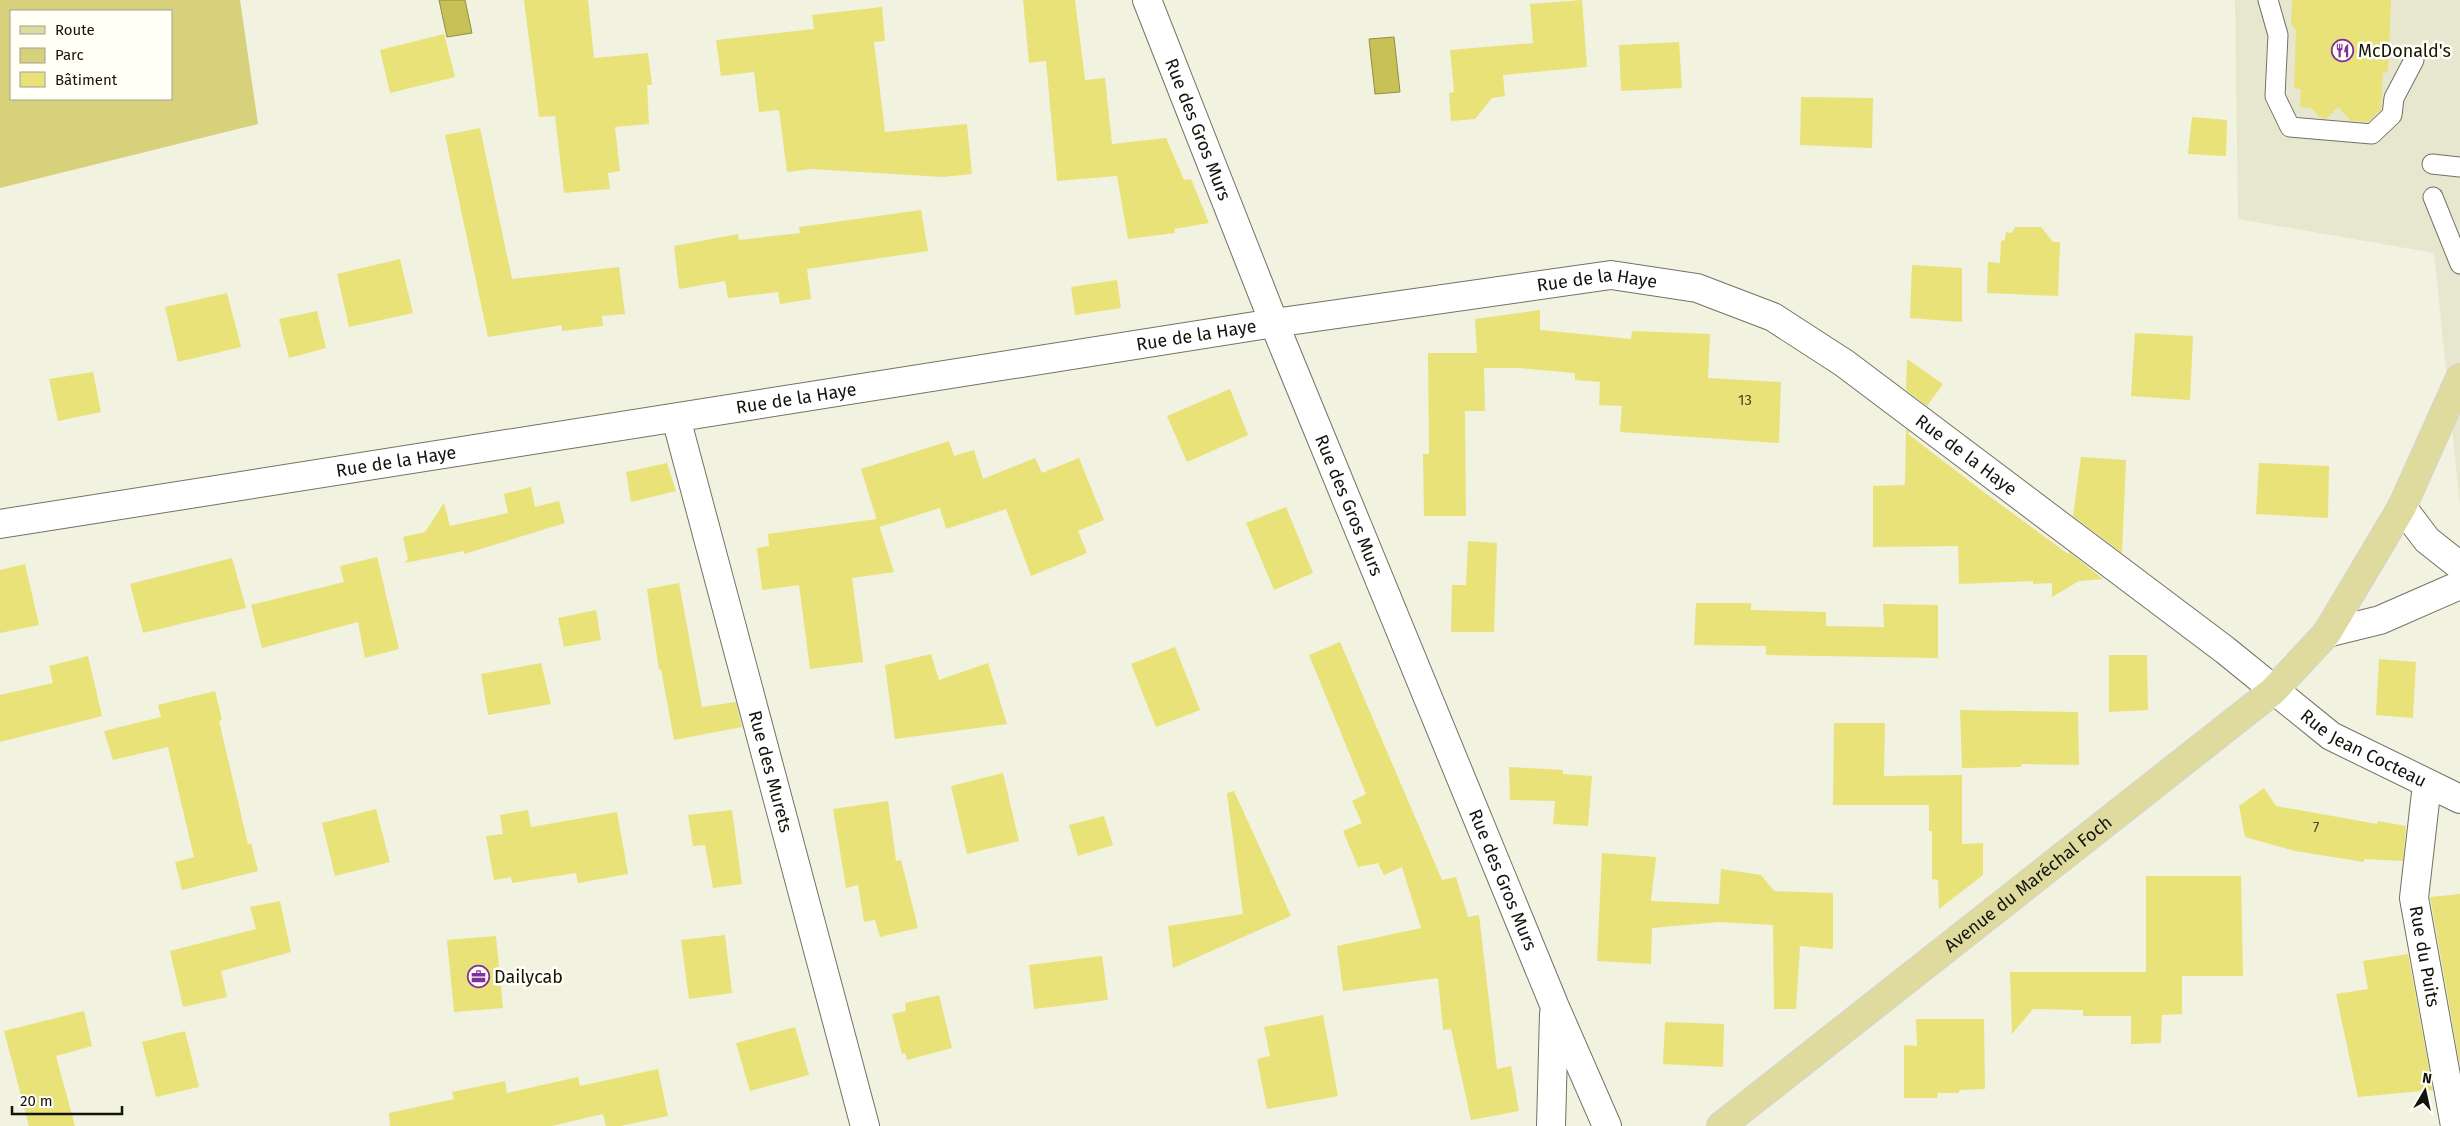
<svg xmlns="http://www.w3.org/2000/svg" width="2460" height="1126" font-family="'Fira Sans',sans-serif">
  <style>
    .built { fill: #e7e7cf }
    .green { fill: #d6d17a; fill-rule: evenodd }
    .water { fill: #c8c157; stroke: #928d41 }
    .building { fill: #e8e279 }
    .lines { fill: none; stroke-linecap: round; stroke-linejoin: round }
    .lane-casing { stroke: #737264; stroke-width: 21 }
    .street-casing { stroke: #737264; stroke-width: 30 }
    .primary-casing { stroke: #d5d5d4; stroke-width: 30 }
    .lane { stroke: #fff; stroke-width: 19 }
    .street { stroke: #fff; stroke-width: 28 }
    .primary { stroke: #dfda9e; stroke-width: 28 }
    .labels { text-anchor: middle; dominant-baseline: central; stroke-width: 5; stroke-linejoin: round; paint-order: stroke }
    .number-label { font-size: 15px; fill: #494829 }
    .poi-label { font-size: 18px; fill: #14140e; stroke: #fffff5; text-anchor: start }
    .street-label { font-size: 18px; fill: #14140e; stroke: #fffff5 }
  </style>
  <rect width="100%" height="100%" fill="#f2f2e1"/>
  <!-- built -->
  <path class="built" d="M2235 0H2460V506L2434 253 2238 219Z"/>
  <!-- green -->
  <path class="green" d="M0 0H240L258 124 0 188ZM11 11H171V99H11Z"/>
  <!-- water -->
  <g class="water">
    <path d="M439 0H465L472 33 447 37Z"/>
    <path d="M1394 37 1400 92 1375 94 1369 39Z"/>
  </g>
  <!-- building -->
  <g class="building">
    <path d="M524 0H588L594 58 648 53 652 85H647L649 124 615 127 620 171 608 173 610 189 564 193 555 116 539 117Z"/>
    <path d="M1023 0H1075L1085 80 1105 78 1112 144 1166 138 1184 180 1191 179 1209 223 1174 229 1175 233 1128 239 1117 176 1057 181 1046 61 1029 63Z"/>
    <path d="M1582 0 1587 67 1503 75 1505 96 1492 98 1475 119 1451 121 1449 93 1454 92 1450 50 1533 43 1530 4Z"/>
    <path d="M2292 0H2391L2388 72H2383L2381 110 2368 122 2351 121 2338 107 2326 119 2321 118 2311 108 2300 107 2301 89 2294 88 2296 30 2291 24Z"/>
    <path d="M882 7 885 41 874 42 885 132 967 124 972 174 943 177 811 169 787 172 779 110 759 112 754 72 721 76 716 40 814 29 812 15Z"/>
    <path d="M444 34 455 77 390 93 380 50Z"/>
    <path d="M1679 42 1682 88 1621 91 1619 45Z"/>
    <path d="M1801 97 1873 98 1872 148 1800 145Z"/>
    <path d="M2192 117 2227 120 2226 156 2188 154Z"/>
    <path d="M480 128 512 279 619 267 625 314 602 316 603 326 562 331V325L488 337 445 135Z"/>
    <path d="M921 210 928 251 807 269 811 299 780 304 778 292 728 298 725 281 679 289 674 246 738 234 739 240 800 233 799 227Z"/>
    <path d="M2015 227H2041L2053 242H2060L2058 296 1987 293 1988 262 2000 263 2001 241 2005 240 2006 232 2012 233Z"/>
    <path d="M400 259 413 313 349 327 337 274Z"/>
    <path d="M1912 265 1962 268V322L1910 318Z"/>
    <path d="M1117 280 1121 308 1075 315 1071 287Z"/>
    <path d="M227 293 241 347 178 362 165 307Z"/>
    <path d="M1540 310V330L1631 339 1632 331 1710 334 1708 378 1781 382 1779 443 1620 432 1622 406 1599 405 1600 382 1575 380V373L1519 368H1484L1485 411H1465L1466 516H1424L1423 454H1429L1428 353H1477L1475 319Z"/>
    <path d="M317 311 326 348 289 358 279 319Z"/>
    <path d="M2135 333 2193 336 2190 400 2131 396Z"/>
    <path d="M1907 359 1943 384 1927 406 1906 390Z"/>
    <path d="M93 372 101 412 58 421 49 379Z"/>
    <path d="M1230 389 1248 435 1187 462 1167 416Z"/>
    <path d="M1906 429 1910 432 1908 434 1985 493 2068 554 2069 552 2103 579 2079 581 2052 597V583L2033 584V581L1959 584 1958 546 1873 547V486L1905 485Z"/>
    <path d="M949 441 954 456 974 450 983 479 1035 458 1042 473 1079 458 1104 520 1078 531 1087 553 1031 576 1006 509 946 529 940 508 879 527 861 469Z"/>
    <path d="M2081 457 2126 460 2122 553 2073 516Z"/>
    <path d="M667 463 676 491 631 502 626 472Z"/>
    <path d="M2259 463 2329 466 2328 518 2256 514Z"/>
    <path d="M531 487 535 507 559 501 565 523 464 554V551L405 563 408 559 403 537 425 532 444 503 450 526 508 513 504 494Z"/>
    <path d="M1286 507 1313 573 1274 590 1246 523Z"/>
    <path d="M877 519 894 572 852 578 863 662 810 669 799 585 762 590 757 548 769 546 768 534Z"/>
    <path d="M1468 541 1497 543 1494 632H1451L1452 585H1466Z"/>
    <path d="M377 557 399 649 365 658 358 622 262 648 251 605 344 582 340 566Z"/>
    <path d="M232 558 246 608 143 633 130 584Z"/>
    <path d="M25 564 39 625 0 633V570Z"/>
    <path d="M679 583 702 707 736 702 742 727 674 740 661 669 659 670 647 589Z"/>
    <path d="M1696 603H1751V610L1826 612V626L1884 627 1883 604 1938 605V658L1766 655V646L1694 645Z"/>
    <path d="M596 610 601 640 564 647 558 618Z"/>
    <path d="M1340 642 1442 880 1456 877 1468 917 1479 915 1497 1069 1511 1066 1519 1111 1471 1120 1451 1029 1443 1030 1438 978 1343 991 1337 946 1421 928 1402 867 1384 875 1378 863 1358 867 1343 831 1362 823 1352 801 1366 794 1309 655Z"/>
    <path d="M1175 647 1200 710 1156 727 1131 664Z"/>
    <path d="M931 654 939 680 988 663 1007 724 895 739 885 665Z"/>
    <path d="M2109 655H2147L2148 710 2109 712Z"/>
    <path d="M88 656 102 716 0 742V695L53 683 49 666Z"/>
    <path d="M2379 659 2416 662 2413 718 2376 715Z"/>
    <path d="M541 663 551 704 488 715 481 674Z"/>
    <path d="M215 691 222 720 219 721 248 844 251 843 258 871 182 890 175 862 194 857 168 747 113 760 104 731 161 717 158 705Z"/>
    <path d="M1960 710 2078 712 2079 765 2022 764 2020 767 1962 768Z"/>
    <path d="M1834 723H1885L1884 776 1962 775V844L1983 843V875L1939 909 1938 880 1932 879V831H1929V805H1833Z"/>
    <path d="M1509 767 1563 770V774L1592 776 1588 826 1553 824 1555 801 1510 800Z"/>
    <path d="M1003 773 1019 841 967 854 951 786Z"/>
    <path d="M2264 788 2276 806 2377 824 2378 821 2406 826 2403 861 2364 859V862L2295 851 2245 837 2239 806Z"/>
    <path d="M1234 791 1291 916 1173 968 1168 926 1243 914 1227 793Z"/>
    <path d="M888 801 896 861 901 860 918 928 880 937 875 920 864 922 858 885 846 888 833 809Z"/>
    <path d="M376 809 390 862 335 876 322 823Z"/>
    <path d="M528 810 531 827 617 812 628 874 578 883 576 873 512 883 511 877 494 880 486 836 503 834 500 815Z"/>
    <path d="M732 810 742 884 713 888 705 845 693 846 688 815Z"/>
    <path d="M1104 816 1113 845 1078 856 1069 825Z"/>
    <path d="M1602 853 1656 857 1651 901 1719 904 1721 869 1761 875 1774 891 1833 893V949L1800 946 1796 1009H1774L1773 925 1719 922 1652 928 1651 964 1597 961Z"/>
    <path d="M2146 876H2241L2243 976H2182V1014L2162 1015 2161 1043 2131 1044V1016H2083V1010L2033 1009 2012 1034 2010 972H2146Z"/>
    <path d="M2460 894V1066L2430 897Z"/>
    <path d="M280 901 291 952 221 971 227 997 183 1007 170 951 256 929 250 907Z"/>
    <path d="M725 935 732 993 689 999 681 940Z"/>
    <path d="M496 936 503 1008 454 1012 447 940Z"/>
    <path d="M2408 954 2433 1090 2358 1097 2336 994 2368 989 2363 961Z"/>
    <path d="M1102 956 1108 1000 1034 1009 1029 965Z"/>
    <path d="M939 995 952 1048 907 1060 905 1053 902 1054 892 1014 906 1011 905 1003Z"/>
    <path d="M84 1011 92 1046 56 1056 75 1126H29L4 1031Z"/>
    <path d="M1323 1015 1338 1096 1267 1109 1257 1059 1270 1056 1264 1027Z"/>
    <path d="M1916 1019H1984L1985 1089 1959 1090V1093H1938L1937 1098H1904V1045L1917 1046Z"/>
    <path d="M1665 1022 1724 1024 1723 1067 1663 1064Z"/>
    <path d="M795 1027 809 1075 750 1091 736 1043Z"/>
    <path d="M185 1031 199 1087 156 1097 142 1042Z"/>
    <path d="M658 1069 668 1116 620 1126H606L603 1114 551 1126H390L389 1113 454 1099 452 1092 505 1081 507 1093 578 1077 580 1086Z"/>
  </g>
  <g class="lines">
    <defs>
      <g id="lane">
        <path d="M2268 0 2278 35 2275 96 2290 127 2372 134 2392 115 2394 98 2414 60"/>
        <path d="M2432 164 2460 167"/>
        <path d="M2433 197 2460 264"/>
      </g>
      <g id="street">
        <path id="s1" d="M1147 0 1274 323 1555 1007 1607 1126"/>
        <path id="s2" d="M676 418 865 1126"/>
        <path d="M2402 507 2427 540 2460 566"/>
        <path id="s3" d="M0 524 1274 323 1611 275 1697 288 1773 317 1844 363 2225 650 2331 736 2460 799"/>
        <path d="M2327 633 2380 620 2460 585"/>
        <path id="s4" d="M2427 784 2414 898 2455 1126"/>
        <path d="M1551 1126 1554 1014"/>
      </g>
      <g id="primary">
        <path id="s5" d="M1721 1126 2273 691 2327 633 2402 507 2460 378"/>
      </g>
    </defs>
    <!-- lane casing -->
    <use href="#lane" class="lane-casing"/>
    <!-- street casing -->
    <use href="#street" class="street-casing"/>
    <!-- primary casing -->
    <use href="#primary" class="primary-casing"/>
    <!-- lane -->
    <use href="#lane" class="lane"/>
    <!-- street -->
    <use href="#street" class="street"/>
    <!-- primary -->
    <use href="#primary" class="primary"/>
  </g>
  <!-- icons -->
  <defs>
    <symbol id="restaurant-ring" viewBox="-11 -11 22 22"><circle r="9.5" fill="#fffff5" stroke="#812f9f" stroke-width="1.5"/><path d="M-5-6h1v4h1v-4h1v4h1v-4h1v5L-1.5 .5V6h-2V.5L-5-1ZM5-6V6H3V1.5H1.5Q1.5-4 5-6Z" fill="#812f9f"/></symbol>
    <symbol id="office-ring" viewBox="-11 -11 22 22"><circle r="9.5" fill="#fffff5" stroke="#812f9f" stroke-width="1.5"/><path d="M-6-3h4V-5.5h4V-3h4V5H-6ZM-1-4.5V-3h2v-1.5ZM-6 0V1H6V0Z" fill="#812f9f"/></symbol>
  </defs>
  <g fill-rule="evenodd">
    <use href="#restaurant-ring" x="2330" y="38" width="25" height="25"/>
    <use href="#office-ring" x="466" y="964" width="25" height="25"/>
  </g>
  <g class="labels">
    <!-- number labels -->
    <g class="number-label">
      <text x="1745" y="400">13</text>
      <text x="2316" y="827">7</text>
    </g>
    <!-- poi labels -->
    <g class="poi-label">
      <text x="2358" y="51">McDonald's</text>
      <text x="494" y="977">Dailycab</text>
    </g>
    <!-- street labels -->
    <g class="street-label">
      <text stroke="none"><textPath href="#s1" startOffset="139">Rue des Gros Murs</textPath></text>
      <text stroke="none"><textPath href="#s3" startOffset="1616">Rue de la Haye</textPath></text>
      <text stroke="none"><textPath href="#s3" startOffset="1211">Rue de la Haye</textPath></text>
      <text stroke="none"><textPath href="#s3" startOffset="806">Rue de la Haye</textPath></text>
      <text stroke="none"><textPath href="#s3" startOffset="2036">Rue de la Haye</textPath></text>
      <text stroke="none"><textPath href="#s3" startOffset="401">Rue de la Haye</textPath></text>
      <text stroke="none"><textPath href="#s1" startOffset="544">Rue des Gros Murs</textPath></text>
      <text stroke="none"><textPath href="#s3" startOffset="2531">Rue Jean Cocteau</textPath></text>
      <text stroke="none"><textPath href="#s2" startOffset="366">Rue des Murets</textPath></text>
      <text stroke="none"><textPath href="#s1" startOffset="949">Rue des Gros Murs</textPath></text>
      <text stroke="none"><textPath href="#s5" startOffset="391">Avenue du Maréchal Foch</textPath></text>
      <text stroke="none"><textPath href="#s4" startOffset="174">Rue du Puits</textPath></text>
    </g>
  </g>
  <!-- legend -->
  <rect x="10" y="10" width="162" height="90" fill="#fffff5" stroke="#a1a199"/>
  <rect x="20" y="26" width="25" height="8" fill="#dfda9e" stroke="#a1a199"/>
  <text x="55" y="35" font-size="15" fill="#14140e">Route</text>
  <rect x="20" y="48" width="25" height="15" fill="#d6d17a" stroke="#a1a199"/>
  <text x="55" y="60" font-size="15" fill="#14140e">Parc</text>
  <rect x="20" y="72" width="25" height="15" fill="#e8e279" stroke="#a1a199"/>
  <text x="55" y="85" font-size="15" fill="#14140e">Bâtiment</text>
  <!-- north arrow -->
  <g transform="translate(2425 1091) rotate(9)" stroke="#fffff5" stroke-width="4" paint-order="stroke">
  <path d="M0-4L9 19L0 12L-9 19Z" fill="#14140e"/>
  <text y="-8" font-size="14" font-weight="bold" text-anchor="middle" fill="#14140e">N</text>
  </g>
  <!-- scale -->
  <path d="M12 1106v8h110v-8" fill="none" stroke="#14140e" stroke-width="2.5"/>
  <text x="20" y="1106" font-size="15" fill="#14140e" stroke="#fffff5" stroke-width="4" paint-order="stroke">20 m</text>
</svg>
